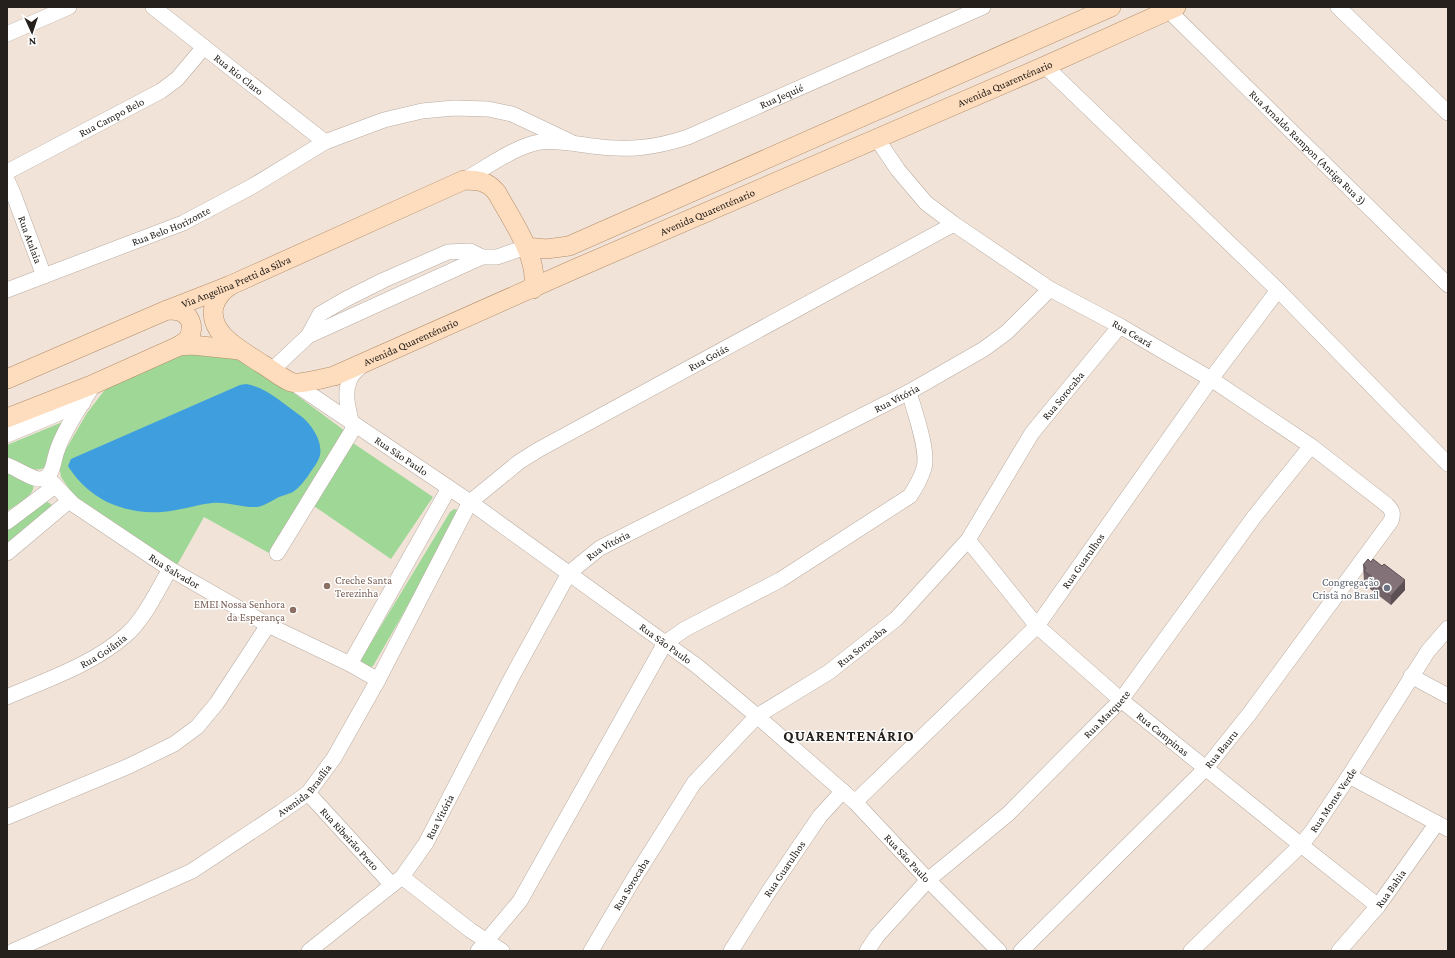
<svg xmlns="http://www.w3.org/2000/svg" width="1455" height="958" font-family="'Crimson Pro',serif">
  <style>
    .green { fill: #9fd797 }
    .water { fill: #3e9ede }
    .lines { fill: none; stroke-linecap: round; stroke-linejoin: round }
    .minor-casing { stroke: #b9aca2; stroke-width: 16 }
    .major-casing { stroke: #b28d69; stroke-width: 20 }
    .minor { stroke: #fff; stroke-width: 15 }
    .major { stroke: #feddbe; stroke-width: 19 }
    .wall { fill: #716367 }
    .shaded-wall { fill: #5c5054 }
    .building { fill: #837378; stroke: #5c5054 }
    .education-dot { fill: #8d6e63; stroke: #fff; stroke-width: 1.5 }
    .worship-dot { fill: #6b7280; stroke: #fff; stroke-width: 1.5 }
    .labels { text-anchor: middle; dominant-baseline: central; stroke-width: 3; stroke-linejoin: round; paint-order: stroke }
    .street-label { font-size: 11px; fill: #25201c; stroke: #fff }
    .education-label { font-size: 11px; fill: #785e54; stroke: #fff; text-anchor: start }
    .worship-label { font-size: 11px; fill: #5b616d; stroke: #fff; text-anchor: end }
    .district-label { font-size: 15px; font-weight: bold; letter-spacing: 1px; fill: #25201c; stroke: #fff }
  </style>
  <rect width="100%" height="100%" fill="#f1e3d8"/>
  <!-- green -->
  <g class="green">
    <path d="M193 353 228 357 244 362 279 382 345 431 269 553 204 517 176 567 74 496 61 477 59 464 62 456 87 413 104 391 111 385 180 355Z"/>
    <path d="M65 421 46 466C36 476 17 462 7 458V445Z"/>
    <path d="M353 443 433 497 391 559 311 504Z"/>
    <path d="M7 472C13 474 27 478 31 482 42 492 13 507 7 511Z"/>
    <path d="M45 501 51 504 52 507 7 544V530Z"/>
    <path d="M454 509 458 510 460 515 373 666 369 668 361 661V659L450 512Z"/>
  </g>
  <!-- water -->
  <path class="water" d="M246 384C265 387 283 403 298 414 310 422 323 440 320 455 318 463 312 469 308 476 304 481 299 488 293 492 289 494 284 495 279 497 273 500 264 506 257 507 243 508 227 501 212 503 195 505 178 511 161 512 122 514 89 499 68 466L71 459 240 385Z"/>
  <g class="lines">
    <defs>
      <g id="minor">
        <path id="s1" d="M153 7 325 142"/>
        <path d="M1338 7 1448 113"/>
        <path id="s2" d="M1168 10 1448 285"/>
        <path d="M7 34 69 7"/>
        <path d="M1045 66 1278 290 1448 464"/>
        <path id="s3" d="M877 139 898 170 926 203 954 224 1050 289 1120 326 1211 379 1311 446 1387 505C1392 510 1394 513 1391 521L1250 713 1206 768 1021 951"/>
        <path id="s4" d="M7 172 161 91 177 79 204 47"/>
        <path id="s5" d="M7 180 13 193 44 276"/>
        <path id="s6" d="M464 180C486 168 515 146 540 142 558 140 575 144 592 146 627 151 655 148 688 137L983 7"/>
        <path id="s7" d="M7 290 183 223 251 187 325 142 384 120 422 111 454 108 488 109 512 114 571 142"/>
        <path d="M308 336 482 257H497L526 247"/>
        <path d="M272 370 308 336 320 314 346 299 384 280 448 252 470 251 482 257"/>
        <path id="s8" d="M292 382 470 502 697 666 757 716 855 802 928 880 999 951"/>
        <path d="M352 424C348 408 343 393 351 377 354 372 360 368 364 363"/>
        <path d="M7 435 83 403"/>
        <path d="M7 465C16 468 33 480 41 479 54 477 53 461 57 451 64 429 82 404 94 384"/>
        <path id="s9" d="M47 477 73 504 170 569 268 625 350 664 378 680"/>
        <path d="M7 522 55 486"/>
        <path id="s10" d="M968 540 1037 626 1121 700 1301 845 1378 906"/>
        <path d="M7 553 69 501"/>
        <path d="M277 553 355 426"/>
        <path d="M350 664 449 488"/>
        <path d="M1411 676 1448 696"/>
        <path id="s11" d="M7 697C48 679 92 665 126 635 145 618 157 591 170 569"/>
        <path d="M1349 776 1448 829"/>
        <path id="s12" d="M308 793 392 885"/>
        <path id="s13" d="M855 802 1037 626 1211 379 1278 290"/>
        <path d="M7 817 129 766 174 744 197 727 217 703 268 625"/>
        <path d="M402 877 470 930 502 951"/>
        <path id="s14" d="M13 951 192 871 281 812 308 793 334 758 378 680 470 502 519 462 538 450 954 224"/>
        <path id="s15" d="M309 951 402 877 426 843 513 675 569 573 600 548 909 392 984 349 1007 332 1050 289"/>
        <path d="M478 951 520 901 665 643 685 629 780 580 910 496C916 487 921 478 924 468 929 451 914 410 909 392"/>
        <path id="s16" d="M591 951 633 880 694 783 757 716 829 672 896 619 968 540 1032 433 1120 326"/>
        <path id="s17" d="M731 951 769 891 820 816 843 791"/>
        <path id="s18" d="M867 951 877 936 928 880 1008 814 1121 700 1254 517 1311 446"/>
        <path id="s19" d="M1191 951 1301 845 1313 830 1349 776 1428 651 1448 628"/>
        <path id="s20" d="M1339 951 1378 906 1437 823"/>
      </g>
      <g id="major">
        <path d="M526 247 546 249 569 246 1111 7"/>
        <path id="s21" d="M231 285C223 290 217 296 214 306 207 334 243 351 262 364 271 369 281 378 291 382 299 385 324 378 334 376L577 268 1045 66 1176 7"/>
        <path d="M167 310C171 310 175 310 179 311 190 314 195 327 189 337 187 341 183 343 179 346"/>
        <path id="s22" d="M7 379 167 310 231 285 464 180C478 180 488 181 497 193 511 219 540 259 533 289"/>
        <path d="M7 418 94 384 179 346 192 345 240 350"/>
      </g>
    </defs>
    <!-- minor casing -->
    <use href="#minor" class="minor-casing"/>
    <!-- major casing -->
    <use href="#major" class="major-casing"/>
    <!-- minor -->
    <use href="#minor" class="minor"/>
    <!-- major -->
    <use href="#major" class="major"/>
  </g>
  <!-- wall -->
  <path class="wall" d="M1371 562 1382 566 1405 590 1391 605 1370 589V586L1364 581 1363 565Z"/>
  <!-- shaded-wall -->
  <path class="shaded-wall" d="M1405 580V590L1391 605V596Z"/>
  <!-- building -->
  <path class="building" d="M1368 559 1371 562 1373 559 1382 566 1384 564 1405 580 1391 596 1370 580 1372 577 1364 571 1366 568 1363 565Z"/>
  <!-- markers -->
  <g class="education-dot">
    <circle cx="327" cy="586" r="4"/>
    <circle cx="293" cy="610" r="4"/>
  </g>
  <circle class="worship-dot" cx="1387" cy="588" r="4"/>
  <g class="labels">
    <!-- street labels -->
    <g class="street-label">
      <text stroke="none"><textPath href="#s1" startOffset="109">Rua Rio Claro</textPath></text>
      <text stroke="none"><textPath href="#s21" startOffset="918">Avenida Quarenténario</textPath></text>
      <text stroke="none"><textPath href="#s6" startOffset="337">Rua Jequié</textPath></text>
      <text stroke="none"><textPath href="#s4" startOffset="118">Rua Campo Belo</textPath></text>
      <text stroke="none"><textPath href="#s2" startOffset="196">Rua Arnaldo Rampon (Antiga Rua 3)</textPath></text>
      <text stroke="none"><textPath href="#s21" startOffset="594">Avenida Quarenténario</textPath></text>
      <text stroke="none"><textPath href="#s7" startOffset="176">Rua Belo Horizonte</textPath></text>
      <text stroke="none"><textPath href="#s5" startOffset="64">Rua Atalaia</textPath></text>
      <text stroke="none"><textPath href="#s22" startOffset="249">Via Angelina Pretti da Silva</textPath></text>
      <text stroke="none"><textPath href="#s3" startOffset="325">Rua Ceará</textPath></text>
      <text stroke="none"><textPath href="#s21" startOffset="270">Avenida Quarenténario</textPath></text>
      <text stroke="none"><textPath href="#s14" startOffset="949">Rua Goiás</textPath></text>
      <text stroke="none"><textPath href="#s16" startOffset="739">Rua Sorocaba</textPath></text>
      <text stroke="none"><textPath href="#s15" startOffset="838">Rua Vitória</textPath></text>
      <text stroke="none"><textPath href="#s8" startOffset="132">Rua São Paulo</textPath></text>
      <text stroke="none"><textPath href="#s15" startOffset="514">Rua Vitória</textPath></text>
      <text stroke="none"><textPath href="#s13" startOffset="333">Rua Guarulhos</textPath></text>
      <text stroke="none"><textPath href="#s9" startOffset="159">Rua Salvador</textPath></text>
      <text stroke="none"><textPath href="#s8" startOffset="456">Rua São Paulo</textPath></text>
      <text stroke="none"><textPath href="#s16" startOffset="415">Rua Sorocaba</textPath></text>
      <text stroke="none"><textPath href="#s11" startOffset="107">Rua Goiânia</textPath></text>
      <text stroke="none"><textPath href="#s18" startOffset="338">Rua Marquete</textPath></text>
      <text stroke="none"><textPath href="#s10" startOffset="276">Rua Campinas</textPath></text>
      <text transform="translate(1221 749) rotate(-51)">Rua Bauru</text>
      <text stroke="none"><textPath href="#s14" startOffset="335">Avenida Brasília</textPath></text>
      <text stroke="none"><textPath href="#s19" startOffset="208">Rua Monte Verde</textPath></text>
      <text stroke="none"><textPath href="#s15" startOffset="190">Rua Vitória</textPath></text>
      <text stroke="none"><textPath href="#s12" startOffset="62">Rua Ribeirão Preto</textPath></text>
      <text stroke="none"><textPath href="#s8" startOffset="780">Rua São Paulo</textPath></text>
      <text stroke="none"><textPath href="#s17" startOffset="98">Rua Guarulhos</textPath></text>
      <text stroke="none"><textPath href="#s16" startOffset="78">Rua Sorocaba</textPath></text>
      <text stroke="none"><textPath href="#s20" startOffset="81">Rua Bahia</textPath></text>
    </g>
    <!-- education labels -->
    <g class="education-label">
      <text x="335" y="580">Creche Santa<tspan x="335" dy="13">Terezinha</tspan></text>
      <text x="285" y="604" text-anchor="end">EMEI Nossa Senhora<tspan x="285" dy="13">da Esperança</tspan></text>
    </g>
    <!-- worship labels -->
    <g class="worship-label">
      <text x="1379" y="582">Congregação<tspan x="1379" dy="13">Cristã no Brasil</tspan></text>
    </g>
    <!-- district labels -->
    <g class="district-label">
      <text x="849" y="736">QUARENTENÁRIO</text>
    </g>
  </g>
  <!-- border -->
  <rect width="1455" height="958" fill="none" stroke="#25201c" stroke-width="16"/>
  <!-- north arrow -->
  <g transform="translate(32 32) rotate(177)" stroke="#ffffff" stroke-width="3" paint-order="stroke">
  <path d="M0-3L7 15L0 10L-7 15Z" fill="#25201c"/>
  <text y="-6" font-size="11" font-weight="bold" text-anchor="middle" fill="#25201c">N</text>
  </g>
</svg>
